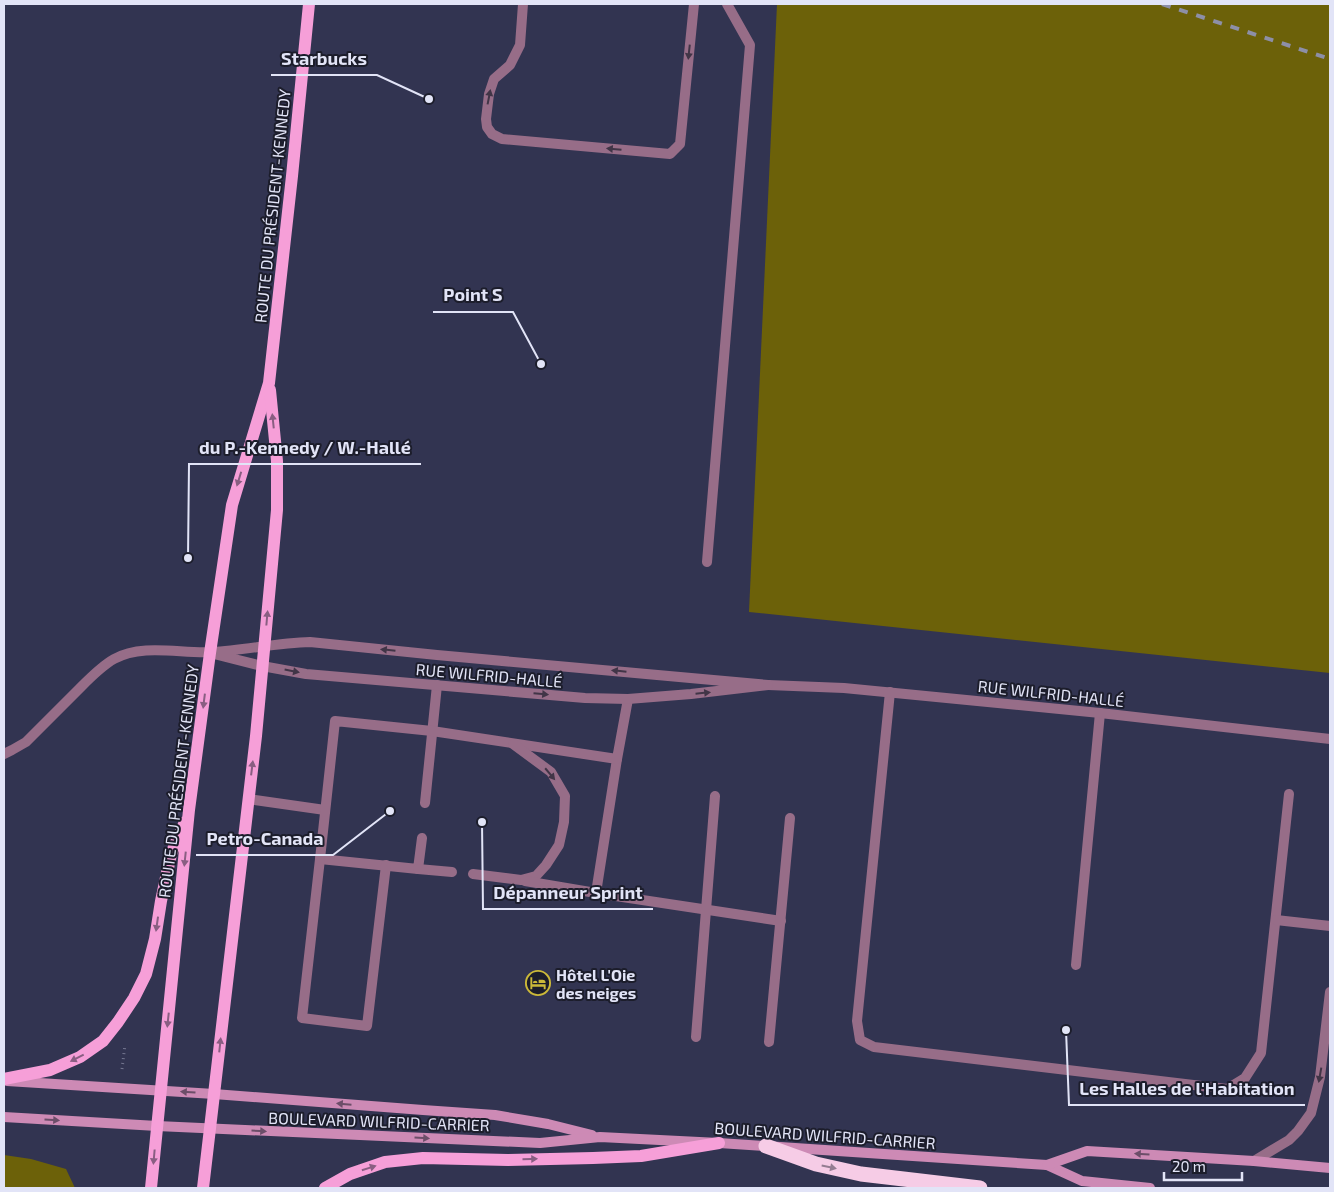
<svg xmlns="http://www.w3.org/2000/svg" width="1334" height="1192" font-family="'Exo 2',sans-serif">
  <style>
    .green { fill: #6c6109 }
    .lines { fill: none; stroke-linecap: round; stroke-linejoin: round }
    .path { stroke: #757790; stroke-width: 3; stroke-dasharray: 1 4; stroke-linecap: butt }
    .lane { stroke: #976d88; stroke-width: 10 }
    .street { stroke: #976d88; stroke-width: 10 }
    .secondary { stroke: #cd8ab5; stroke-width: 10 }
    .primary { stroke: #f69fd8; stroke-width: 12 }
    .highway { stroke: #f6cce6; stroke-width: 15 }
    .rail { stroke: #8d8fa7; stroke-width: 4; stroke-dasharray: 9 9; stroke-linecap: butt }
    .oneway { fill: #413547 }
    .oneway2 { fill: #895e82 }
    .oneway3 { fill: #6c4e69 }
    .oneway4 { fill: #947d92 }
    .labels { text-anchor: middle; dominant-baseline: central; stroke-width: 4; stroke-linejoin: round; paint-order: stroke }
    .street-label { font-size: 16px; fill: #e2e4f7; stroke: #1c1d2b }
    .poi-label { font-size: 16px; font-weight: bold; fill: #e2e4f7; stroke: #1c1d2b; text-anchor: start }
    .leader { fill: none; stroke: #e2e4f7; stroke-width: 2 }
    .callout-dot { fill: #e2e4f7; stroke: #1c1d2b; stroke-width: 2 }
    .callout-label { font-size: 18px; text-anchor: middle; font-weight: bold; fill: #e2e4f7; stroke: #1c1d2b; stroke-width: 4; stroke-linejoin: round; paint-order: stroke }
  </style>
  <rect width="100%" height="100%" fill="#323451"/>
  <!-- green -->
  <g class="green">
    <path d="M777 4H1330V673L749 612Z"/>
    <path d="M4 1155 31 1159 66 1169 75 1188H4Z"/>
  </g>
  <g class="lines">
    <!-- path -->
    <path class="path" d="M122 1069 125 1045"/>
    <!-- lane -->
    <g class="lane">
      <path d="M523 4 520 45 510 65 494 79 489 94 486 119 487 127 492 134 502 139 670 154 680 144 694 4"/>
      <path d="M707 562 750 45 727 4"/>
      <path d="M890 692 857 1021 860 1040 874 1047 1227 1089 1245 1078 1261 1053 1289 794"/>
      <path d="M617 759 596 893 781 921"/>
      <path d="M248 799 325 810"/>
      <path d="M425 803 437 685"/>
      <path d="M422 838 418 869 320 859 335 721 432 731 617 759 628 699"/>
      <path d="M320 859 302 1018 367 1026 386 865"/>
      <path d="M418 869 452 872"/>
      <path d="M473 874 521 880 536 876 546 865 559 845 564 822 565 796 551 772 513 744"/>
      <path d="M525 881 596 893"/>
      <path d="M1276 920 1330 926"/>
      <path d="M1076 965 1100 713"/>
      <path d="M696 1037 715 796"/>
      <path d="M769 1042 790 818"/>
    </g>
    <!-- street -->
    <g class="street">
      <path d="M768 685 844 688 1100 713 1330 739"/>
      <path d="M4 754 12 750 26 742C43 725 60 708 77 691 89 679 100 667 114 659 143 643 181 654 212 652 245 650 277 643 310 642L437 655 768 685 691 694 628 699 585 698 306 674 262 666 210 653"/>
      <path d="M1254 1161 1289 1140 1298 1131 1311 1113 1320 1077 1330 992"/>
    </g>
    <!-- secondary -->
    <g class="secondary">
      <path d="M7 1081 214 1094 423 1110 495 1115 548 1124 592 1135"/>
      <path d="M4 1117 157 1126 471 1140 540 1143 600 1137 719 1143 1047 1165 1082 1181 1150 1188"/>
      <path d="M1047 1165 1087 1151 1254 1161 1330 1168"/>
    </g>
    <!-- primary -->
    <g class="primary">
      <path d="M4 1079 50 1070 80 1057 103 1041 118 1022 134 998 146 974 155 939 161 901 171 854 185 822"/>
      <path d="M151 1188 189 810 210 653 232 505 269 383 292 176 309 4"/>
      <path d="M203 1188 256 736 277 510V461L270 390"/>
      <path d="M325 1188 350 1174 385 1162 423 1158 508 1160 593 1158 641 1156 719 1143"/>
    </g>
    <!-- highway -->
    <path class="highway" d="M766 1146 816 1164 861 1174 980 1188"/>
    <!-- rail -->
    <path class="rail" d="M1162 4 1330 59"/>
  </g>
  <!-- one-way arrows -->
  <defs><path id="oneway-solid" d="M-6-.8H1V-3.2L6.5 0L1 3.2V.8H-6Z" transform="scale(1.25)"/></defs>
  <g class="oneway">
    <use href="#oneway-solid" transform="translate(689 52) rotate(96)"/>
    <use href="#oneway-solid" transform="translate(489 97) rotate(-79)"/>
    <use href="#oneway-solid" transform="translate(614 149) rotate(-175)"/>
    <use href="#oneway-solid" transform="translate(388 650) rotate(-174)"/>
    <use href="#oneway-solid" transform="translate(292 671) rotate(11)"/>
    <use href="#oneway-solid" transform="translate(619 671) rotate(-174)"/>
    <use href="#oneway-solid" transform="translate(703 693) rotate(-6)"/>
    <use href="#oneway-solid" transform="translate(541 694) rotate(5)"/>
    <use href="#oneway-solid" transform="translate(550 774) rotate(50)"/>
    <use href="#oneway-solid" transform="translate(1320 1075) rotate(100)"/>
  </g>
  <g class="oneway2">
    <use href="#oneway-solid" transform="translate(273 421) rotate(-96)"/>
    <use href="#oneway-solid" transform="translate(239 479) rotate(107)"/>
    <use href="#oneway-solid" transform="translate(267 618) rotate(-85)"/>
    <use href="#oneway-solid" transform="translate(204 701) rotate(97)"/>
    <use href="#oneway-solid" transform="translate(252 768) rotate(-83)"/>
    <use href="#oneway-solid" transform="translate(185 859) rotate(96)"/>
    <use href="#oneway-solid" transform="translate(157 924) rotate(98)"/>
    <use href="#oneway-solid" transform="translate(168 1020) rotate(96)"/>
    <use href="#oneway-solid" transform="translate(220 1045) rotate(-84)"/>
    <use href="#oneway-solid" transform="translate(77 1058) rotate(153)"/>
    <use href="#oneway-solid" transform="translate(154 1157) rotate(95)"/>
    <use href="#oneway-solid" transform="translate(530 1159) rotate(-1)"/>
    <use href="#oneway-solid" transform="translate(369 1168) rotate(-18)"/>
  </g>
  <g class="oneway3">
    <use href="#oneway-solid" transform="translate(188 1092) rotate(-176)"/>
    <use href="#oneway-solid" transform="translate(344 1104) rotate(-175)"/>
    <use href="#oneway-solid" transform="translate(52 1120) rotate(3)"/>
    <use href="#oneway-solid" transform="translate(259 1131) rotate(3)"/>
    <use href="#oneway-solid" transform="translate(422 1138) rotate(3)"/>
    <use href="#oneway-solid" transform="translate(1142 1154) rotate(-177)"/>
  </g>
  <use class="oneway4" href="#oneway-solid" transform="translate(829 1167) rotate(12)"/>
  <!-- icons -->
  <defs>
    <symbol id="hotel-ring" viewBox="-11 -11 22 22"><circle r="9.5" fill="#1c1d2b" stroke="#ccb939" stroke-width="1.5"/><path d="M-6-4.5h1.5V1H6V5H4.5V3h-9V5H-6ZM-4 0a1.8 1.8 0 1 1 3.6 0ZM.5 0V-2.5h3Q6-2.5 6 0Z" fill="#ccb939"/></symbol>
  </defs>
  <g fill-rule="evenodd">
    <use href="#hotel-ring" x="524" y="969" width="28" height="28"/>
  </g>
  <g class="labels">
    <!-- street labels -->
    <g class="street-label">
      <text transform="translate(272 206) rotate(-84)">ROUTE DU PRÉSIDENT-KENNEDY</text>
      <text transform="translate(489 675) rotate(5)">RUE WILFRID-HALLÉ</text>
      <text transform="translate(1051 693) rotate(6)">RUE WILFRID-HALLÉ</text>
      <text transform="translate(178 781) rotate(-83)">ROUTE DU PRÉSIDENT-KENNEDY</text>
      <text transform="translate(379 1121) rotate(2)">BOULEVARD WILFRID-CARRIER</text>
      <text transform="translate(825 1135) rotate(4)">BOULEVARD WILFRID-CARRIER</text>
    </g>
    <!-- poi labels -->
    <g class="poi-label">
      <text x="556" y="974">Hôtel L'Oie<tspan x="556" dy="18">des neiges</tspan></text>
    </g>
  </g>
  <!-- callouts -->
  <path class="leader" d="M429 99L377 75H271M541 364L513 312H433M188 558L189 464H421M390 811L333 855H196M482 822L483 909H653M1066 1030L1069 1105H1305"/>
  <g class="callout-dot">
    <circle cx="429" cy="99" r="5"/>
    <circle cx="541" cy="364" r="5"/>
    <circle cx="188" cy="558" r="5"/>
    <circle cx="390" cy="811" r="5"/>
    <circle cx="482" cy="822" r="5"/>
    <circle cx="1066" cy="1030" r="5"/>
  </g>
  <g class="callout-label">
    <text x="324" y="65">Starbucks</text>
    <text x="473" y="301">Point S</text>
    <text x="305" y="454">du P.-Kennedy / W.-Hallé</text>
    <text x="265" y="845">Petro-Canada</text>
    <text x="568" y="899">Dépanneur Sprint</text>
    <text x="1187" y="1095">Les Halles de l'Habitation</text>
  </g>
  <!-- border -->
  <rect width="1334" height="1192" fill="none" stroke="#e2e4f7" stroke-width="10"/>
  <!-- scale -->
  <path d="M1164 1172v8h78v-8" fill="none" stroke="#e2e4f7" stroke-width="2.5"/>
  <text x="1172" y="1172" font-size="15" fill="#e2e4f7" stroke="#1c1d2b" stroke-width="4" paint-order="stroke">20 m</text>
</svg>
